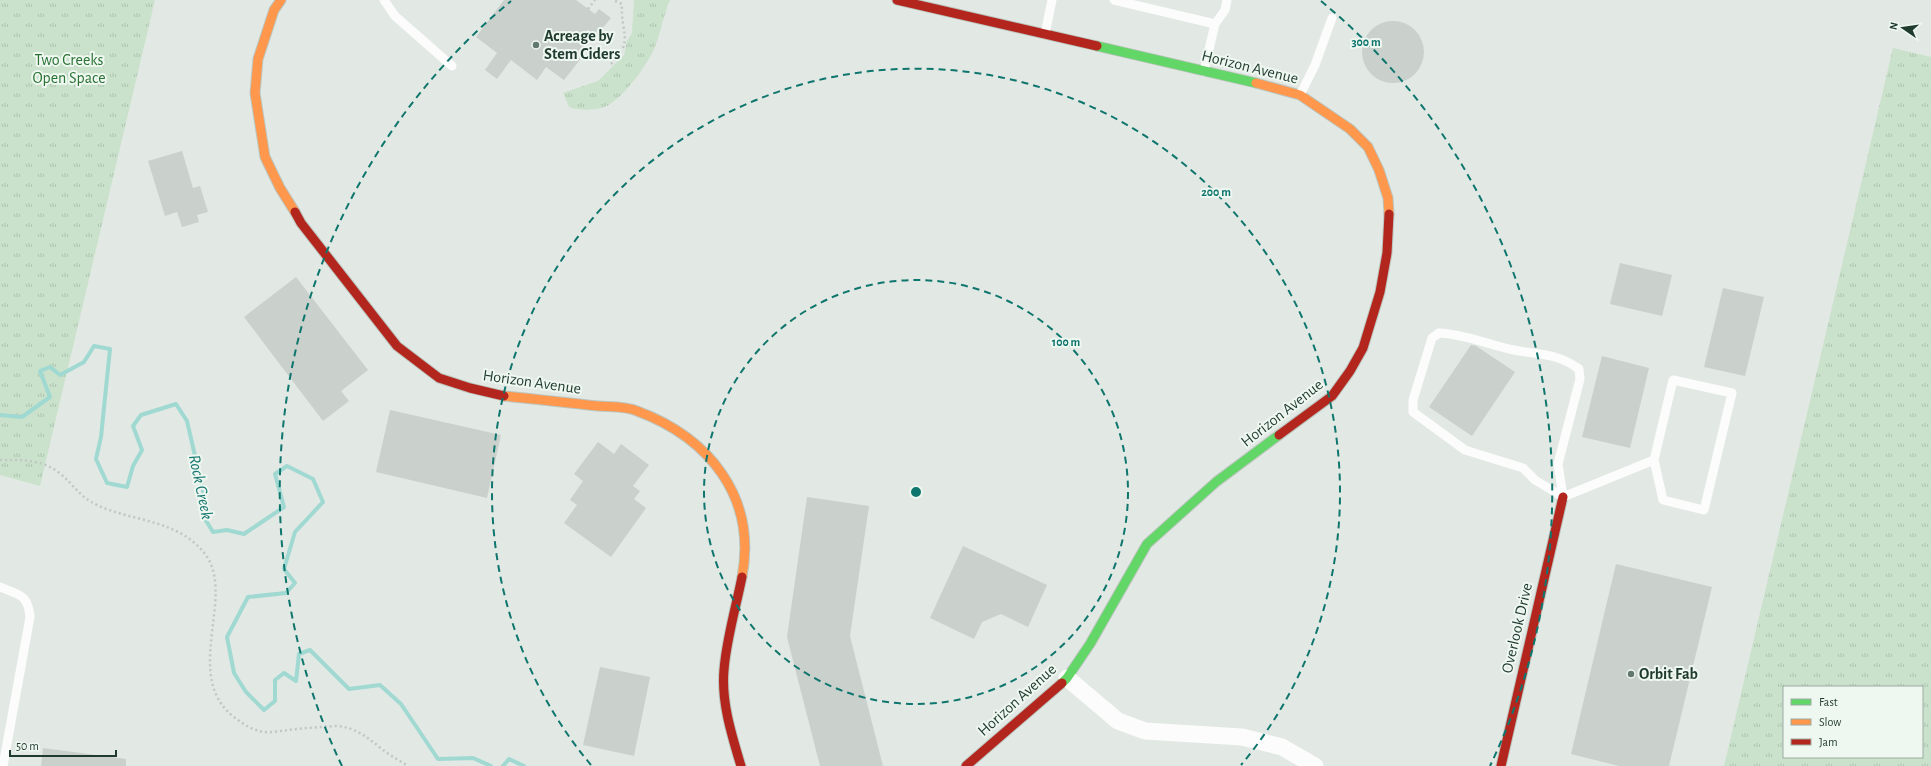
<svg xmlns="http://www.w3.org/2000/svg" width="1931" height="766" font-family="'Alegreya Sans',sans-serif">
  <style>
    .grass { fill: url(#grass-tufts); fill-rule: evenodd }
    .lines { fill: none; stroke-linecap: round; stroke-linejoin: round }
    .stream { stroke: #a0d9d2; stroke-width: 4 }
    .building { fill: #cad0cc }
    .fast-casing { stroke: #bbc5be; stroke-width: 11 }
    .slow-casing { stroke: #bbc5be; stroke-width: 11 }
    .jam-casing { stroke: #bbc5be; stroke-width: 11 }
    .path { stroke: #bfc8c3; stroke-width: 2.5; stroke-dasharray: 2 3; stroke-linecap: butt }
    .lane { stroke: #fbfcfb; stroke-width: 9 }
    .street { stroke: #fbfcfb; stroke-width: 17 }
    .fast { stroke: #63d668; stroke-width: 9 }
    .slow { stroke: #ff974d; stroke-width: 9 }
    .jam { stroke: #b3261e; stroke-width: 9 }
    .ring { fill: none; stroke: #0f766e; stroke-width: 2; stroke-dasharray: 7 5 }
    .poi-dot { fill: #63786d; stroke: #eff7f1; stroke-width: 1.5 }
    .labels { text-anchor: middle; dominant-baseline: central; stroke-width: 4; stroke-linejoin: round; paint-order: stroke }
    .poi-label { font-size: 16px; font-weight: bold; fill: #1f3b2d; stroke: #eff7f1; text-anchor: start }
    .park-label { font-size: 16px; fill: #297233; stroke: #eff7f1 }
    .street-label { font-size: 16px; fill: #1f3b2d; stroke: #eff7f1 }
    .water-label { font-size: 17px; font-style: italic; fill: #187870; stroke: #eff7f1 }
    .centre { fill: #0f766e; stroke: #eff7f1; stroke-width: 2 }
    .ring-label { font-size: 12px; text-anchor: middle; font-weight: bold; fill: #0f766e; stroke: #eff7f1; stroke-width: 4; stroke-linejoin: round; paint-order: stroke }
  </style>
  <defs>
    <pattern id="grass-tufts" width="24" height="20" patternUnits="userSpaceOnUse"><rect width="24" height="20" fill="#cae2cb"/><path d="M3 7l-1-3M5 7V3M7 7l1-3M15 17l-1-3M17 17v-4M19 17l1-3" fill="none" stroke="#adc3af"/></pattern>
  </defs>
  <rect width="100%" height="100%" fill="#e2e8e3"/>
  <!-- grass -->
  <g class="grass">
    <path d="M0 0H155L40 486 0 475Z"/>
    <path d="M634 0H670C663 16 661 33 654 49 647 65 625 95 610 104 600 111 580 111 569 107L563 93 598 81 624 55 627 41 632 33Z"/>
    <path d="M1893 48 1931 57V766H1724ZM1784 687H1922V757H1784Z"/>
  </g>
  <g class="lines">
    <!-- stream -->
    <g class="stream">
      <path d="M0 415 22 417 50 397 40 371 50 367 60 375 84 362 94 346 110 349 101 437 96 459 107 483 127 487 133 466 142 450 133 426 141 415 176 404 187 421 207 508 205 519 213 532 227 530 244 534 284 507 275 474 287 466 313 479 323 502 295 532 284 569 295 583 286 593 248 597 227 637 234 673 246 692 264 710 275 701V680L284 673 296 681 299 654 310 650 349 689 380 685 401 704 438 759 473 758 491 766"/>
      <path d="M503 766 509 759 524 766"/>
    </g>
  </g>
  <!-- building -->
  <g class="building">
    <path d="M504 0H576L595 14 599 9 611 18 601 30 599 28 579 53 583 56 564 80 546 67 537 80 511 60 497 79 485 70 497 53 476 37Z"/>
    <circle cx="1393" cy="52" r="31"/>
    <path d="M182 151 193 188 200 186 208 212 197 215 199 222 182 227 177 212 165 216 148 161Z"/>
    <path d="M1620 263 1672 275 1662 316 1610 304Z"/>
    <path d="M296 277 368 370 341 391 349 401 323 421 244 317Z"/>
    <path d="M1723 288 1764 297 1745 376 1704 367Z"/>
    <path d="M1471 345 1476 346 1515 372 1472 436 1429 407Z"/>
    <path d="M1602 356 1649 368 1630 448 1582 437Z"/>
    <path d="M390 410 501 435 487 498 376 472Z"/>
    <path d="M598 442 614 454 621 444 649 465 633 486 640 491 634 499 646 508 611 557 564 523 577 505 570 500 583 481 574 474Z"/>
    <path d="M807 497 869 506 850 636 883 766H820L787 637Z"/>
    <path d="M963 546 1047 585 1028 627 1001 614 982 622 974 639 930 618Z"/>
    <path d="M1616 564 1712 587 1669 766H1619L1571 754Z"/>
    <path d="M600 667 650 677 634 756 583 745Z"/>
    <path d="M43 748 126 759V766H41Z"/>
  </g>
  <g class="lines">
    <defs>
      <g id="fast">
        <path d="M1097 46 1256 83"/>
        <path d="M1062 683 1067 678 1090 644 1147 544 1216 482 1279 435"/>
      </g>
      <g id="slow">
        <path d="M281 0 274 10 258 59 255 93 265 157 280 188 295 212"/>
        <path d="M1256 83 1300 95 1350 129 1368 147 1379 170 1388 198 1389 214"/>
        <path d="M504 396C536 399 567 403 598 406 610 407 626 406 637 411 710 438 757 498 742 577"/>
      </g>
      <g id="jam">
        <path d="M897 0 1097 46"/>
        <path d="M295 212 301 223 397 346 439 378 470 388 504 396"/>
        <path d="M1279 435 1332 396 1350 371 1363 348 1380 292 1387 253 1389 214"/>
        <path d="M741 766C732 736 721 702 724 670 726 641 736 607 742 577"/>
        <path d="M966 766 1062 683"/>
        <path d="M1501 766 1563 497"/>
      </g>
    </defs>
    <!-- fast casing -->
    <use href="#fast" class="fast-casing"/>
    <!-- slow casing -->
    <use href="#slow" class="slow-casing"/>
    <!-- jam casing -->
    <use href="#jam" class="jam-casing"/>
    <!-- path -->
    <g class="path">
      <path d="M588 9 595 0"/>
      <path d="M611 64C635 41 620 32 622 4L613 0"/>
      <path d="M0 460C20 460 41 459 58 472 73 483 78 496 97 505 133 522 178 519 205 554 237 595 181 676 234 717 243 724 252 730 264 732 271 733 280 731 288 730 304 728 320 727 336 726 356 727 368 738 383 750 391 756 400 761 408 766"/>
    </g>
    <!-- lane -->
    <g class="lane">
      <path d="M384 0 395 16 452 66"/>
      <path d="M1114 0 1215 24 1204 71"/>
      <path d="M1215 24 1225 10 1227 0"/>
      <path d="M1045 34 1052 0"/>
      <path d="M1300 95 1315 65 1332 18"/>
      <path d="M1439 333C1465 334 1489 345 1514 350 1540 355 1557 353 1579 369L1580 379 1558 464 1563 497 1535 480 1523 468 1465 450 1413 412V400L1432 338Z"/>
      <path d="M1563 497 1654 460 1673 380 1732 393 1704 510 1663 500 1654 460"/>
      <path d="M0 587C19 595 28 594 30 617L3 766"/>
    </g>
    <!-- street -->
    <path class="street" d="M1067 678 1118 721 1145 731 1242 737 1282 747 1315 766"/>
    <!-- fast -->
    <use href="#fast" class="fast"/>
    <!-- slow -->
    <use href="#slow" class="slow"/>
    <!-- jam -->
    <use href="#jam" class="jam"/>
  </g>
  <!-- distance rings -->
  <g class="ring">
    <circle cx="916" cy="492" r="212"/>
    <path d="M591 765A424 424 0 1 1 1241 765"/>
    <path d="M342 766A636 636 0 0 1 511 1M1321 1A636 636 0 0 1 1490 766"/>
  </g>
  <!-- markers -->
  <g class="poi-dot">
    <circle cx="536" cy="45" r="4"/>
    <circle cx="1631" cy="674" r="4"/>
  </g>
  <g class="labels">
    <!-- poi labels -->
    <g class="poi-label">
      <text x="544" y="36">Acreage by<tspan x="544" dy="18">Stem Ciders</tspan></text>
      <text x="1639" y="674">Orbit Fab</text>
    </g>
    <!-- park labels -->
    <g class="park-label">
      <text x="69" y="60">Two Creeks<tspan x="69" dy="18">Open Space</tspan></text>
    </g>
    <!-- street labels -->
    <g class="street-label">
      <text transform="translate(1250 67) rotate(14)">Horizon Avenue</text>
      <text transform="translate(532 382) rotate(8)">Horizon Avenue</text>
      <text transform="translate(1282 413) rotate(-38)">Horizon Avenue</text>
      <text transform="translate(1517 628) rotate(-77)">Overlook Drive</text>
      <text transform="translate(1017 700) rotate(-42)">Horizon Avenue</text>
    </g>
    <!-- water labels -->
    <g class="water-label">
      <text transform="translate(201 487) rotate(78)">Rock Creek</text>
    </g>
  </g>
  <circle cx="916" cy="492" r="6" class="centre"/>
  <g class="ring-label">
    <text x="1366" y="46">300 m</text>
    <text x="1216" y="196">200 m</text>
    <text x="1066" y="346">100 m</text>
  </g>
  <!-- legend -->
  <rect x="1783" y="686" width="140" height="72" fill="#eff7f1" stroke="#9caca3"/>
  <rect x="1791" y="699" width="20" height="6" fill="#63d668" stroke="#9caca3"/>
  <text x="1819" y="706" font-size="12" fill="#1f3b2d">Fast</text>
  <rect x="1791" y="719" width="20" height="6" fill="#ff974d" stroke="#9caca3"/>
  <text x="1819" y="726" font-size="12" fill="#1f3b2d">Slow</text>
  <rect x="1791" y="739" width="20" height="6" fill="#b3261e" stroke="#9caca3"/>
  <text x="1819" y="746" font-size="12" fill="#1f3b2d">Jam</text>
  <!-- north arrow -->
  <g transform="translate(1903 28) rotate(283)" stroke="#eff7f1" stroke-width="3" paint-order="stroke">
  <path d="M0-3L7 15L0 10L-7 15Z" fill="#1f3b2d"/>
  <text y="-6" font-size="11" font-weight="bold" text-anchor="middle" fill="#1f3b2d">N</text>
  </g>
  <!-- scale -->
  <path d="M10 750v6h106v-6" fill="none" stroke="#1f3b2d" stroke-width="2"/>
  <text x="16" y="750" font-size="12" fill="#1f3b2d" stroke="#eff7f1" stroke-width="3" paint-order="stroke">50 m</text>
</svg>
